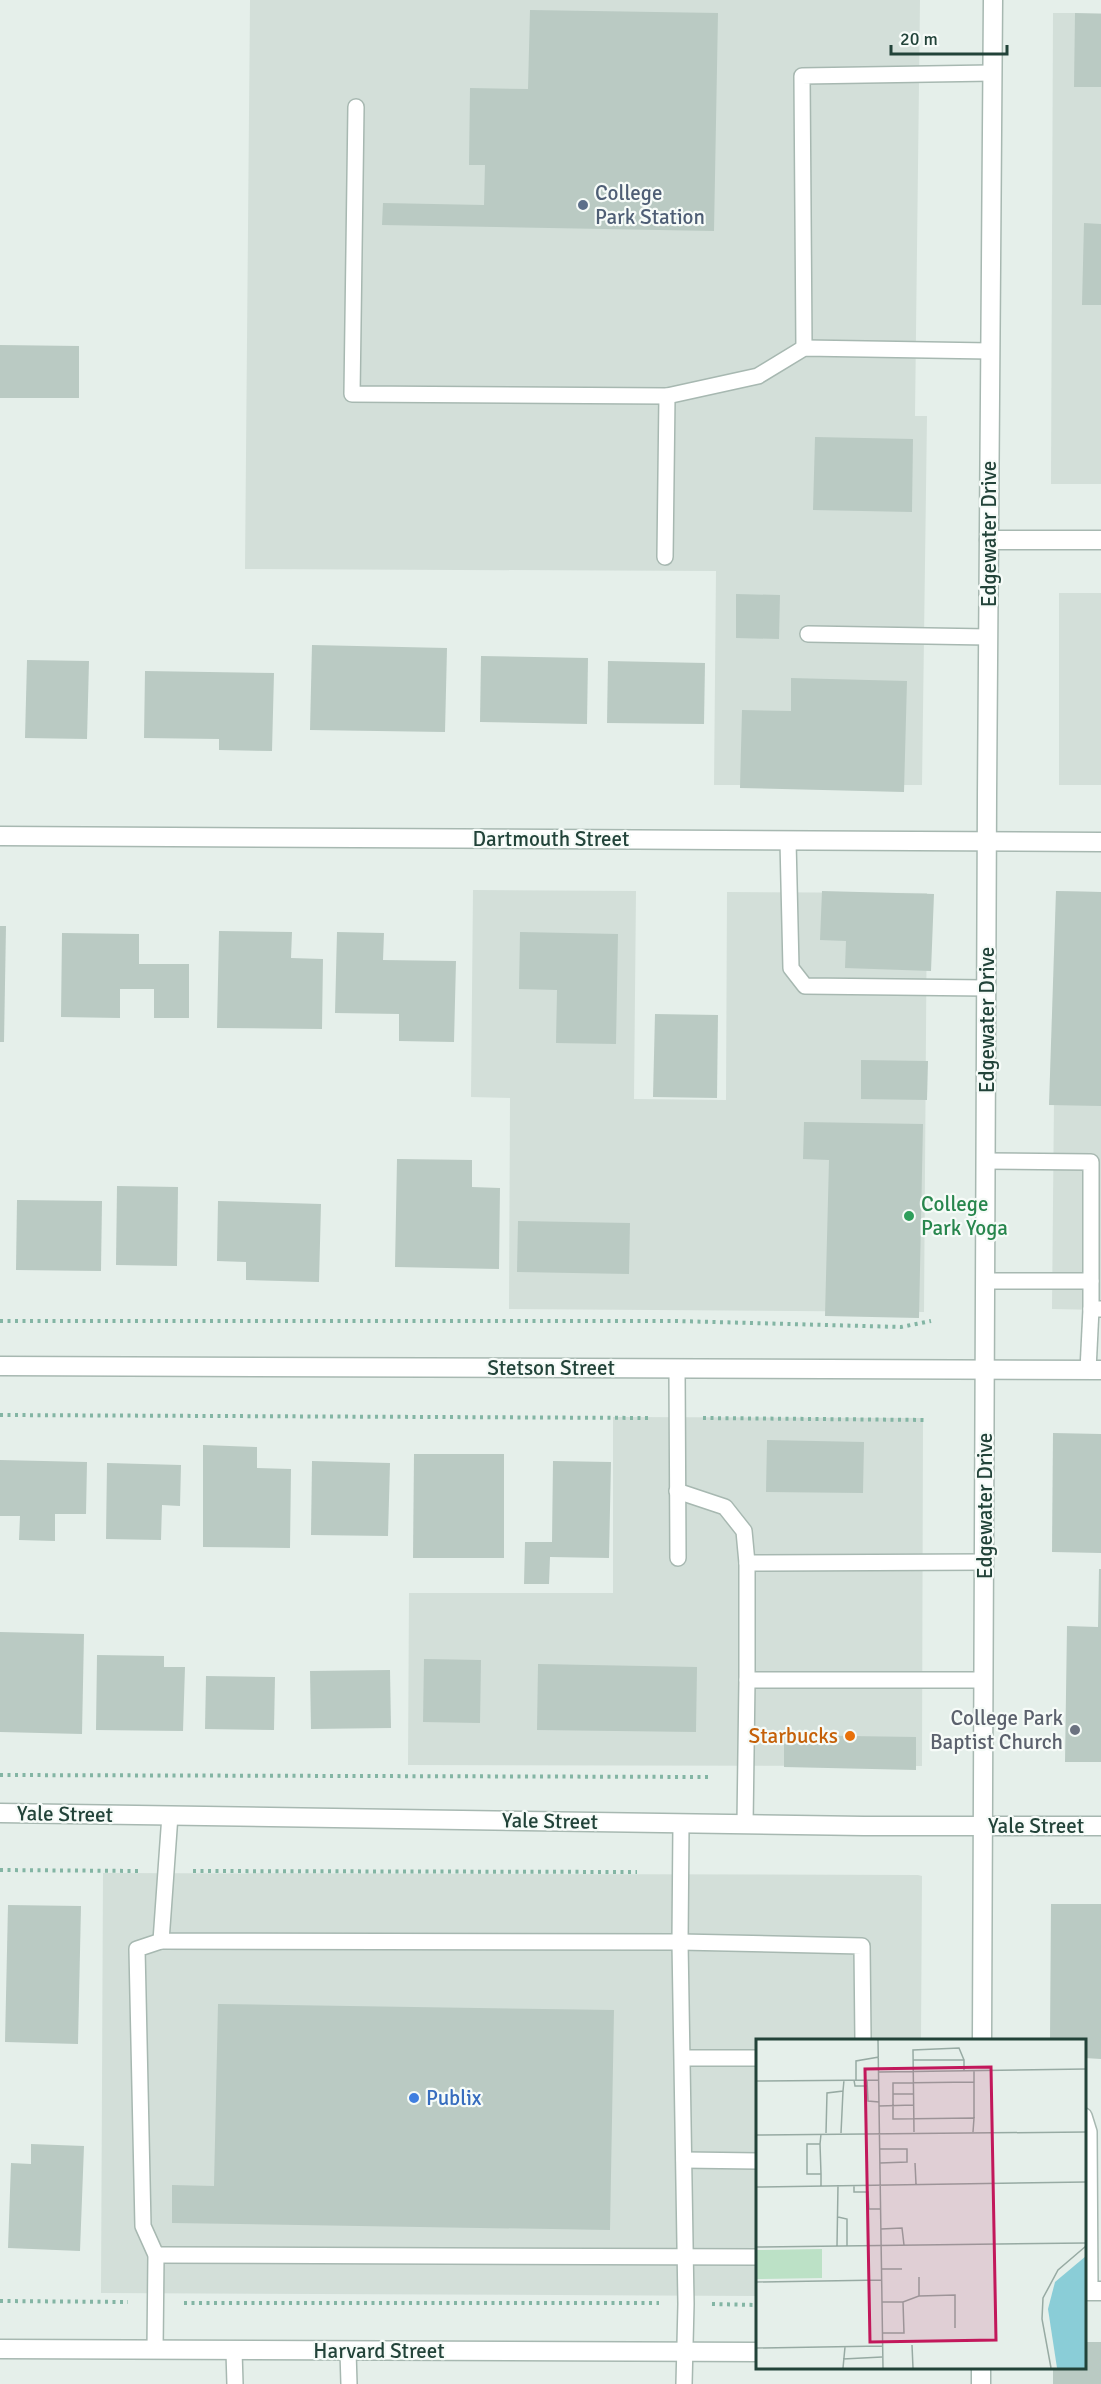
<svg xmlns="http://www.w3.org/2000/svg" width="1101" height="2384" font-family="Signika,sans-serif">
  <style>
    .built { fill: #d3dfd9 }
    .building { fill: #bacac3 }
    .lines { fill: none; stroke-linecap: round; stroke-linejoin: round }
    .service-casing { stroke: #a7b8b1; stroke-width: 18 }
    .minor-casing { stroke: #a7b8b1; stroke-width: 21 }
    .tertiary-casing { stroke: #a7b8b1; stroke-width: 21 }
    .path { stroke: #83b5a4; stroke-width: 4; stroke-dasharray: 3 4.5; stroke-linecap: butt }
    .service { stroke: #fff; stroke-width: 15 }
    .minor { stroke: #fff; stroke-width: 18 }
    .tertiary { stroke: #fff; stroke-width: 18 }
    .service-dot { fill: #5c6f8a; stroke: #f6fbf8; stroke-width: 2 }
    .leisure-dot { fill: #2e9e5b; stroke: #f6fbf8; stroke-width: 2 }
    .worship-dot { fill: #6b7280; stroke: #f6fbf8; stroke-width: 2 }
    .food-dot { fill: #e8710a; stroke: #f6fbf8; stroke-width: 2 }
    .shop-dot { fill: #3f7fe0; stroke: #f6fbf8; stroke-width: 2 }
    .labels { text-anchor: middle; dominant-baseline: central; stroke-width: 4.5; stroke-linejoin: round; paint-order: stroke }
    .service-label { font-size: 21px; fill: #4e5e75; stroke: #f6fbf8; text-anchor: start }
    .street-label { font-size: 21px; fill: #224339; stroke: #f6fbf8 }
    .leisure-label { font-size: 21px; fill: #27864d; stroke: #f6fbf8; text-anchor: start }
    .worship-label { font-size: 21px; fill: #5b616d; stroke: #f6fbf8; text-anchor: end }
    .food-label { font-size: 21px; fill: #c56008; stroke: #f6fbf8; text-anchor: end }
    .shop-label { font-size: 21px; fill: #366cbe; stroke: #f6fbf8; text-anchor: start }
    .inset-road { fill: none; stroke: #97aaa3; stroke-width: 1.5 }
    .view { fill: #c2185b; fill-opacity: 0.15; stroke: #c2185b; stroke-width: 3 }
    .inset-edge { fill: none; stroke: #224339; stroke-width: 3 }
  </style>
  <rect width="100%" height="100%" fill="#e5efea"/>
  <!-- built -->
  <g class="built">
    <path d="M250 0H920L915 416H927L922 785H714L716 571 245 569Z"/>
    <path d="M1053 13H1101V484H1051Z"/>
    <rect x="1059" y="593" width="42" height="192"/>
    <path d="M473 890 636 891 634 1099 726 1100 727 892 927 893 924 1312 509 1309 510 1098 471 1097Z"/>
    <path d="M1056 891 1101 892V1310L1052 1309Z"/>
    <path d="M613 1417 923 1418 922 1766 408 1765 409 1593H613Z"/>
    <path d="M103 1873 918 1875 922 1876 921 2040H758L757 2296 101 2293Z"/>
  </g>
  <!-- building -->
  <g class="building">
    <path d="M530 10 718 13 714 231 382 225 383 203 484 205 485 165H469L470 88 528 89Z"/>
    <path d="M1075 13 1101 14V87H1074Z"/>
    <path d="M1084 223 1101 224V305H1082Z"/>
    <path d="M0 345 79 346V398H0Z"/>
    <path d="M815 437 913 439 912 512 813 510Z"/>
    <path d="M736 594 780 595 779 639 736 638Z"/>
    <path d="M312 645 447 648 445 732 310 730Z"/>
    <path d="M481 656 588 658 587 724 480 722Z"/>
    <path d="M27 660 89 661 87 739 25 738Z"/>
    <path d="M608 661 705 663 704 724 607 723Z"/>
    <path d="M145 671 274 673 272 751 219 750V739L144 738Z"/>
    <path d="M791 678 907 681 904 792 740 788 742 710 791 711Z"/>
    <path d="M822 891 934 894 931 971 845 968 846 941 820 940Z"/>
    <path d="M1056 891 1101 892V1106L1049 1105Z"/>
    <path d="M0 926H6L4 1042H0Z"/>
    <path d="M219 931 292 932 291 958 323 959 322 1029 217 1028Z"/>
    <path d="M337 932 384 933 383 960 456 961 454 1042 399 1041V1014L335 1013Z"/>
    <path d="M520 932 618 934 616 1044 556 1043 557 990 519 989Z"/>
    <path d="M62 933 139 934V964H189V1018H154V989H120V1018L61 1017Z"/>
    <path d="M655 1014 718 1015 717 1098 653 1097Z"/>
    <path d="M861 1060 928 1061 927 1100 861 1099Z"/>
    <path d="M804 1122 923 1124 919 1318 825 1316 829 1160 803 1159Z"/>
    <path d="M397 1159 472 1160V1187L500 1188 499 1269 395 1267Z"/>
    <path d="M117 1186 178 1187 177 1266 116 1265Z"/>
    <path d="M17 1200 102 1201 101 1271 16 1270Z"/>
    <path d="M218 1201 321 1204 319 1282 246 1280V1262L217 1261Z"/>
    <path d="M518 1221 630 1223 629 1274 517 1272Z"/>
    <path d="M1053 1433 1101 1434V1553L1052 1552Z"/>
    <path d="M767 1440 864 1442 863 1493 766 1492Z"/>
    <path d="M203 1445 257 1447V1468L291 1469 290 1548 203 1547Z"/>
    <path d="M414 1454H504V1558H413Z"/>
    <path d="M0 1460 87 1462 86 1514H55V1541L19 1540 20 1516H0Z"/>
    <path d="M312 1461 390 1463 388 1536 311 1535Z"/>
    <path d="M553 1461 611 1462 609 1558 550 1557 549 1584H524L525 1542H552Z"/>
    <path d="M107 1463 181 1465 180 1506 162 1505 161 1540 106 1539Z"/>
    <path d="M1099 1569H1101V1762H1065L1067 1626 1098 1627Z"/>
    <path d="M0 1632 84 1634 82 1734 0 1732Z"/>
    <path d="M97 1655 164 1656V1667H185L183 1731 96 1730Z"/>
    <path d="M424 1659 481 1660 480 1723 423 1722Z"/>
    <path d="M538 1664 697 1667 696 1732 537 1730Z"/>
    <path d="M390 1670 391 1728 311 1729 310 1671Z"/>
    <path d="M206 1676 275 1677 274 1730 205 1729Z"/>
    <path d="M784 1735 916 1737V1770L784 1767Z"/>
    <path d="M1051 1904H1101V2059L1084 2058V2040H1050Z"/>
    <path d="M8 1905 81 1906 78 2044 5 2042Z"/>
    <path d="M218 2004 614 2010 610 2230 172 2223V2185L214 2186Z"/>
    <path d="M31 2144 84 2146 80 2251 8 2248 11 2163 31 2164Z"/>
    <path d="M1084 2342H1101V2384H1053V2368H1084Z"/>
  </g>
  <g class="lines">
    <defs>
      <g id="service">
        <path d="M356 107 352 394 667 396"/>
        <path d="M804 348 802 76 992 73"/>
        <path d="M665 557 667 396 758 376 804 348 990 351"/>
        <path d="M808 634 988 637"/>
        <path d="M788 841 791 968 805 986 987 988"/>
        <path d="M986 1161 1091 1162V1309H1101"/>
        <path d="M986 1281H1091"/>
        <path d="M677 1369 678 1558"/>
        <path d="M1088 1370 1091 1309"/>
        <path d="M677 1491 725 1507 744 1531 747 1563"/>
        <path d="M984 1680H747V1563L985 1562"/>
        <path d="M170 1815 161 1941 680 1942 862 1946 863 2040"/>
        <path d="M681 1824 680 1942 686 2304 684 2384"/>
        <path d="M745 1824 747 1680"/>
        <path d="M683 2058H758"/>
        <path d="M1084 2116 1089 2132 1090 2291"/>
        <path d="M684 2160 758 2161"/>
        <path d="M156 2255 758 2257"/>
        <path d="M155 2350 156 2255 143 2226 137 1949 161 1941"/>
        <path d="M234 2351 235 2384"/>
        <path d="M348 2351 349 2384"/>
      </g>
      <g id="minor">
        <path d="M989 540H1101"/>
        <path d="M0 836 1101 842"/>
        <path d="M0 1366 1101 1370"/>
        <path d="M0 1813 864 1826H1101"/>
        <path d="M1084 2291H1101"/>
        <path d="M0 2349 758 2352"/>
      </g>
      <g id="tertiary">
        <path d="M982 2040 987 795 993 0"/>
        <path d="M981 2384V2368"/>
      </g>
    </defs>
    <!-- service casing -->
    <use href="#service" class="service-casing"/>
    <!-- minor casing -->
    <use href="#minor" class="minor-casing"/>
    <!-- tertiary casing -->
    <use href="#tertiary" class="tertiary-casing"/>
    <!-- path -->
    <g class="path">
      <path d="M0 1321H676L901 1327 931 1321"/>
      <path d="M0 1415 650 1418"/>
      <path d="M703 1418 928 1420"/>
      <path d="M0 1775 711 1777"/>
      <path d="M0 1870 140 1871"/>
      <path d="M193 1871 637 1872"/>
      <path d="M0 2301 128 2302"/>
      <path d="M184 2303H659"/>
      <path d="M712 2304 758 2305"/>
    </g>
    <!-- service -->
    <use href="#service" class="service"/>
    <!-- minor -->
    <use href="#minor" class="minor"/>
    <!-- tertiary -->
    <use href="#tertiary" class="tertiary"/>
  </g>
  <!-- markers -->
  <circle class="service-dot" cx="583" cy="205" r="6"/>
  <circle class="leisure-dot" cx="909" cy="1216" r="6"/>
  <circle class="worship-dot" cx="1075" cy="1730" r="6"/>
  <circle class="food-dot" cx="850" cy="1736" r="6"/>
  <circle class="shop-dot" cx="414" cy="2098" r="6"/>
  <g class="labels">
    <!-- service labels -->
    <g class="service-label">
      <text x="595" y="193">College<tspan x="595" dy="24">Park Station</tspan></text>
    </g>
    <!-- street labels -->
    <g class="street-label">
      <text transform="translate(989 534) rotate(-90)">Edgewater Drive</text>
      <text x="551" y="839">Dartmouth Street</text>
      <text transform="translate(987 1020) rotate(-90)">Edgewater Drive</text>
      <text x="551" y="1368">Stetson Street</text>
      <text transform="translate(985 1506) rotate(-90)">Edgewater Drive</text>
      <text transform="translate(65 1814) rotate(1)">Yale Street</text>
      <text transform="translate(550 1821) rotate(1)">Yale Street</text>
      <text x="1036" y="1826">Yale Street</text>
      <text x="379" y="2351">Harvard Street</text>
    </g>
    <!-- leisure labels -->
    <g class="leisure-label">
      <text x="921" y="1204">College<tspan x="921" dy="24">Park Yoga</tspan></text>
    </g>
    <!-- worship labels -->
    <g class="worship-label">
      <text x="1063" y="1718">College Park<tspan x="1063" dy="24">Baptist Church</tspan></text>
    </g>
    <!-- food labels -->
    <g class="food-label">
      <text x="838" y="1736">Starbucks</text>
    </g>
    <!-- shop labels -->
    <g class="shop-label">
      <text x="426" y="2098">Publix</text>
    </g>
  </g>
  <!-- overview -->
  <g transform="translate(756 2039)">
    <rect width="330" height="330" fill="#e5efea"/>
    <path d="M66 210V239L0 240V211Z" fill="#bce1c6"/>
    <path d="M330 217V329H301L292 270 299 243Z" fill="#8acdd7"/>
    <path class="inset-road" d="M122 1 127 329M157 21H208V32M218 32V79M123 33 330 30M98 41 99 47H111M100 41V22L123 18M111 41 112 62 123 63M0 42 123 41M137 55H157M123 67 158 66M158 93 157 11 203 9 208 21M217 93 218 79 137 80V44L218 43M70 94 71 54 87 52 88 41M85 94 87 52M0 96 330 93M64 105 65 135M124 110H151V123L124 124M159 124 160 145M98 146V153H112L113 170H125M65 147V135H51V105H64L65 95M0 148 330 143M82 178 91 180V207M125 190 146 189 148 206M81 207 82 146M0 208 330 204M126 230H146M0 243 126 241M163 257 199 256V289M126 263H147L163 257V238M126 294H148L147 263M156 306 157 329M0 309 126 307M87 320 126 318M87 329 89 308M295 329 286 280 287 259 302 231 330 207"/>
    <path class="view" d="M235 28 240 301 114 303 109 30Z"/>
    <rect width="330" height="330" class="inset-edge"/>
  </g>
  <!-- scale -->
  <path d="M891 45v9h116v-9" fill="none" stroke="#224339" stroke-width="3"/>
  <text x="900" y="45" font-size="18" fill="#224339" stroke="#f6fbf8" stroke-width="4.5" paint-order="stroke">20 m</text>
</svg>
